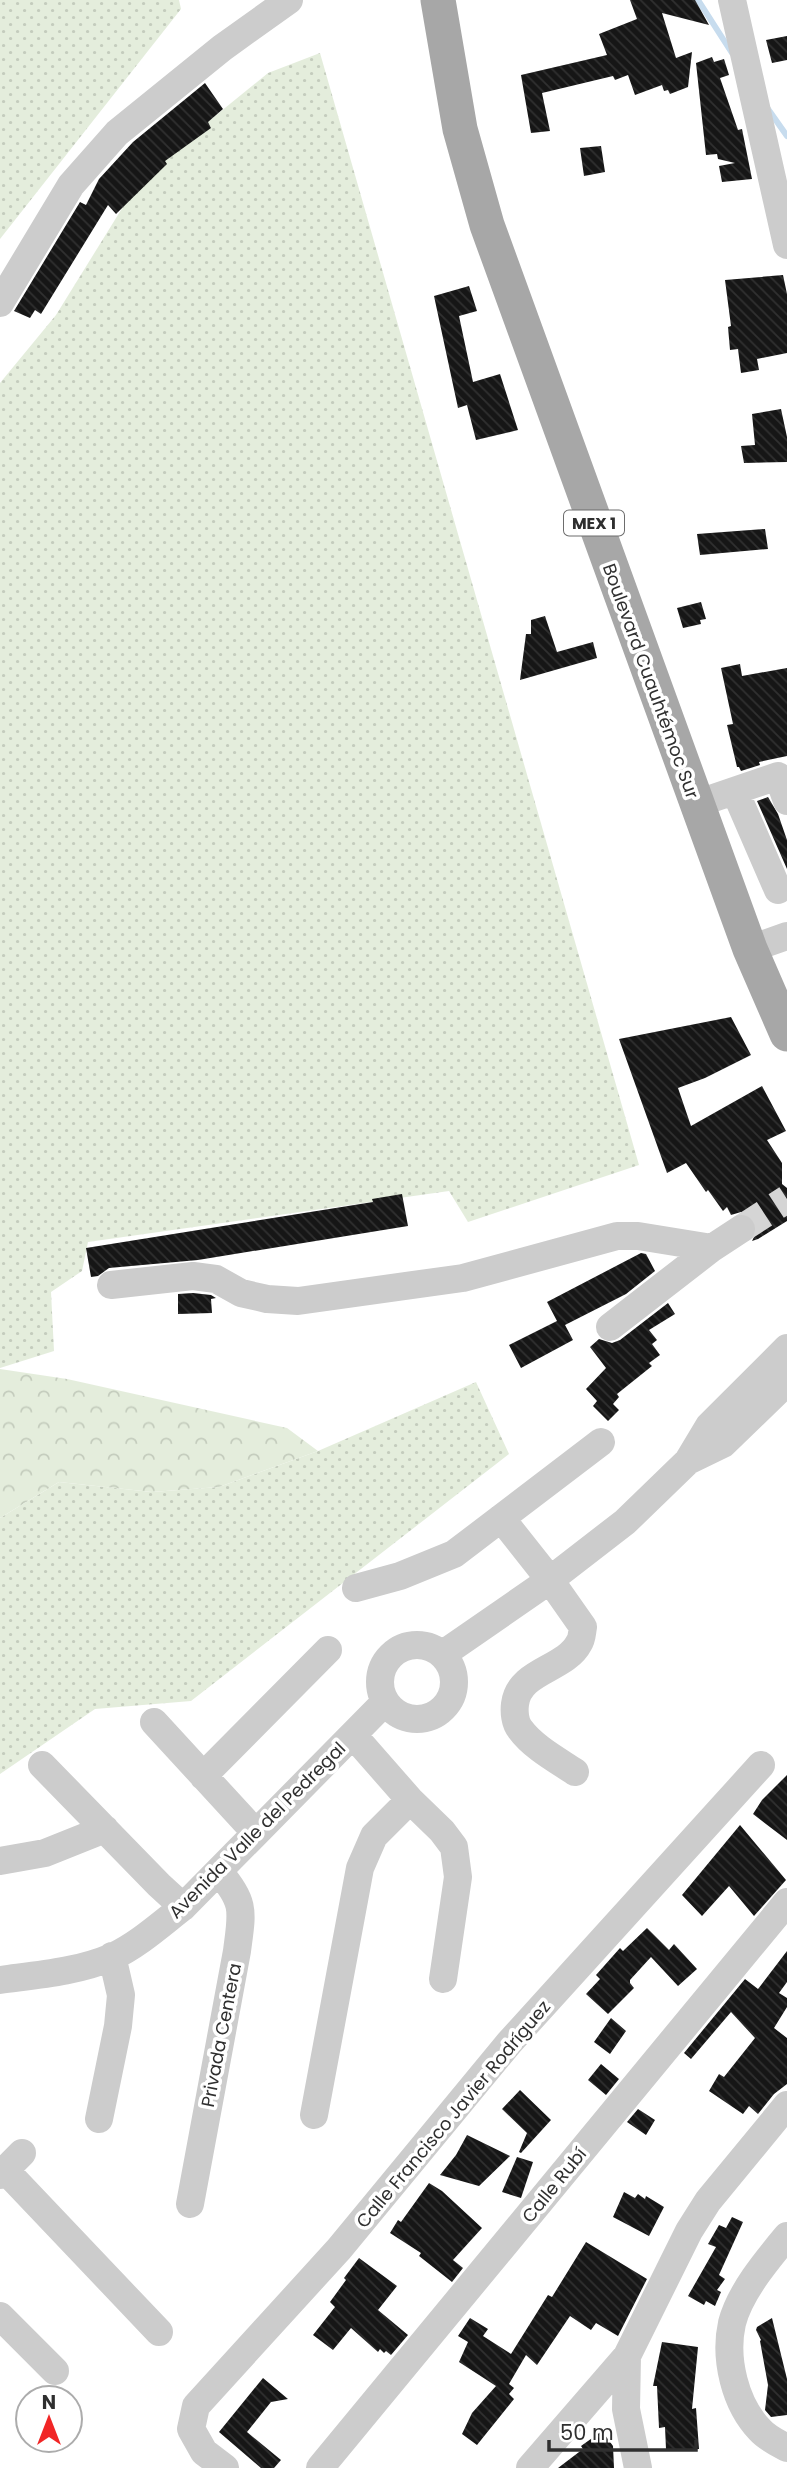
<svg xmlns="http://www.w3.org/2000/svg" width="787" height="2468" font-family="Poppins,sans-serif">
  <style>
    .green { fill: url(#green-dots) }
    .forest { fill: url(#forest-crowns) }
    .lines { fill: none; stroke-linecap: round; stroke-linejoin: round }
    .stream { stroke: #c7dcee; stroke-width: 6 }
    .building { fill: url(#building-back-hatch) }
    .minor-tunnel { stroke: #d5d5d5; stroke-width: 28; stroke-dasharray: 28 14; stroke-linecap: butt }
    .minor { stroke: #ccc; stroke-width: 28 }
    .major { stroke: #a7a7a7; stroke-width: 35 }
    .labels { text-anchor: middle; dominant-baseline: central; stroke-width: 7; stroke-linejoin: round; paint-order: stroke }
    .shield { fill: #fff; stroke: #6d6d6d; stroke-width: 2 }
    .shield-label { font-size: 16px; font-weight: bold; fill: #2f2f2f }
    .street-label { font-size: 18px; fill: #2f2f2f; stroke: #fff }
  </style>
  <defs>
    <pattern id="green-dots" width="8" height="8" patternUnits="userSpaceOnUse" patternTransform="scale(1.75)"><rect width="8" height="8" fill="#e4eddc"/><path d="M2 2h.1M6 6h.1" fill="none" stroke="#c4ccbd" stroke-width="1.8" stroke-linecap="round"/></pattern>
    <pattern id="forest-crowns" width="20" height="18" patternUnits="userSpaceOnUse" patternTransform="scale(1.75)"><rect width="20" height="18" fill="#e4eddc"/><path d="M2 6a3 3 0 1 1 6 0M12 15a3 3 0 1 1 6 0" fill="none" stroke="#c4ccbd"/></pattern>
    <pattern id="building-back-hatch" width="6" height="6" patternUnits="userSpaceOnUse" patternTransform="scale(1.75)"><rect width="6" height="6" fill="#161616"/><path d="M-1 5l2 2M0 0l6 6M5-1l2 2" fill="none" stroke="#303030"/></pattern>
  </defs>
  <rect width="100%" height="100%" fill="#fff"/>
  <!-- green -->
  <path class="green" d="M0,0H179L181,9L0,239Z
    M320,53L639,1165L468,1222L449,1191L88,1242L82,1271L51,1292L54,1351L0,1368V383L56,315L134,189L188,138L268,73Z
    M476,1382L509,1454L191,1701L95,1709L0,1774V1518L59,1482L152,1492L219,1487L318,1451Z"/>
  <!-- forest -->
  <path class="forest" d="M0,1369L67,1379L287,1428L318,1451L219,1487L152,1492L59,1482L0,1518Z"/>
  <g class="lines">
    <!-- stream -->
    <path class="stream" d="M698,0L732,53
      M768,109L787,136"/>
  </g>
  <!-- building -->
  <path class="building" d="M630,0H695L709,25L662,13L676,58L692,52L688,87L670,94L668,90L664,91L662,85L635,95L628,75L615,80L613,76L542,93L550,131L531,133L521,75L607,55L599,34L637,19Z
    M787,36V60L772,63L766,40Z
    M712,57L714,62L724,59L729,75L720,78L738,130L742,129L752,179L722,182L719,166L735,163L718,159L717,154L706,155L696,63Z
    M205,83L223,109L208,122L211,128L165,161L167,164L116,214L108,205L41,314L35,310L30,318L14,311L80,202L86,205L99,179L133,142Z
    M601,146L605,172L584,176L580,148Z
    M783,275L787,294V353L757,359L759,370L741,373L738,349L730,350L728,327L731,326L725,280Z
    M469,286L477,311L459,316L473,382L500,374L518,430L476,440L467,405L458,408L434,296Z
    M781,409L787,437V462L744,463L741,446L755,445L752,414Z
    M765,529L768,549L700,555L697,534Z
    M701,602L706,619L700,620L701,624L683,628L677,608Z
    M545,616L557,652L593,642L597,658L520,680L526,634H531V620Z
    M740,664L742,676L787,668V756L759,762L760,765L741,771L739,767H737L727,725L733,724L721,668Z
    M768,797L778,814L787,840V869L757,801Z
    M731,1017L751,1055L705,1078L678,1088L691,1126L762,1086L786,1131L767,1140L782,1163V1184L787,1188V1221L758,1239L752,1241L758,1229L754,1219L748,1214L741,1212L731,1215L727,1207L723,1211L708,1190L706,1192L686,1163L667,1173L619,1039Z
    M402,1194L408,1226L198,1260L109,1268L98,1276L91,1277L86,1248L373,1202L372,1199Z
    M641,1253L646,1254L655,1271L626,1294L565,1325L573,1340L521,1368L509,1345L557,1321L547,1302Z
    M193,1293L211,1295L216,1298L211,1299L212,1313L178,1314V1294Z
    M668,1303L675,1314L649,1330L657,1340L652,1344L660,1355L649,1363L652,1366L617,1394L619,1397L613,1404L619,1410L608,1421L593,1406L597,1401L586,1389L606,1368L590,1347L599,1339L612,1343L620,1340Z
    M787,1775V1840L753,1814L762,1800Z
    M740,1825L786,1880L754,1916L729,1886L702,1916L682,1895Z
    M647,1928L669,1950L674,1944L697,1969L678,1986L651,1957L630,1980V1983L634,1988L608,2014L586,1994L600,1979L596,1975L620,1948L623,1951Z
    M787,1951V1982L779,1993L787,1998V2007L774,2028L787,2038V2084L774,2094L758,2114L749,2106L743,2114L709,2091L719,2074L724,2077L755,2038L731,2012L691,2059L684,2053L745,1979L758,1989Z
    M611,2018L626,2031L610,2054L594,2042Z
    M601,2064L619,2079L606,2095L588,2080Z
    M520,2090L551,2120L521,2153L519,2152L527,2133L502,2109Z
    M638,2109L655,2120L646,2135L627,2122Z
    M467,2135L510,2156L479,2186L440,2175L456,2155Z
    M517,2157L533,2162L521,2198L502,2192Z
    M429,2183L442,2191L482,2228L453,2260L463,2268L452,2282L419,2256L421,2253L390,2233L398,2220L401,2222Z
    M624,2192L635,2198L638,2194L645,2199L646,2196L664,2207L649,2236L613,2217Z
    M732,2217L743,2222L719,2275L725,2279L717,2290L721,2292L715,2306L706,2301L704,2305L688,2296L716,2247L708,2244L719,2225L726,2228Z
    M586,2242L647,2279L618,2336L596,2323L591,2330L570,2316L537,2365L526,2355L509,2384L514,2388L509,2394L514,2399L477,2445L462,2434L472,2413L496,2386L459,2362L468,2342L458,2336L470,2318L488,2329L483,2336L511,2354L548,2295L552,2297Z
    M359,2258L397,2286L378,2310L408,2335L391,2355L386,2351L384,2353L380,2349L378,2352L351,2328L333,2350L313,2335L335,2307L330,2302L346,2280L344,2278Z
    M772,2318L787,2379V2415L771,2417L765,2410L768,2385L760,2341L761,2340L756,2330L757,2327Z
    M662,2342L698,2347L692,2409L696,2408L699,2449H666L665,2427L659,2428L657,2386H653Z
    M263,2378L288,2399L271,2402L247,2432L281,2460L274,2468H261L219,2432Z
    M602,2431L613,2446L614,2468H558L583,2449L581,2446Z"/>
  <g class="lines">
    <!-- minor-tunnel -->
    <path class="minor-tunnel" d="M741,1229L787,1199"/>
    <!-- minor -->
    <path class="minor" d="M732,0L787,245
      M0,303L71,185L117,133L222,48L289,0
      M735,791L778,890
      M696,804L778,776L787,801
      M750,949L787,936
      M111,1285L193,1276L216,1279L241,1293L267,1299L298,1301L463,1278L617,1236H638L712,1248L741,1229
      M610,1327L712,1248
      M688,1461L723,1444L787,1382
      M501,1518L550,1580L583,1627C582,1632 582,1639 579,1643C565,1670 519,1670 515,1704C514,1712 515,1723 520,1729C533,1747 557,1760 575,1772
      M356,1588L400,1576L454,1554L601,1442
      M380 1682a37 37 0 1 1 74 0a37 37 0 1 1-74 0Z
      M443,1654L550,1580L625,1522L688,1461L709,1426L787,1348
      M154,1722L256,1833
      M353,1735L410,1800L442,1831L454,1847L458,1877L443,1979
      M42,1765L159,1885L183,1907
      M203,1776L328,1650
      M0,1861L45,1853L105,1829
      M0,1980C37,1975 77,1972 112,1957C138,1945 161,1924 183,1907L385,1702
      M314,2115L360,1868L374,1836L410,1800
      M99,2119L118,2026L121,1995L112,1956
      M5,2170L159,2332
      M0,2175L22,2153
      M190,2204L237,1951C242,1912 246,1903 219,1872
      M787,2236C767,2260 740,2292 732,2323C724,2359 735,2404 760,2430C767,2438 778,2443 787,2448
      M0,2316L55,2371
      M627,2356L626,2409L638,2468
      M225,2468L204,2452L191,2429L196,2406L339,2249L509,2043L761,1765
      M320,2468L787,1902
      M530,2468L627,2356L689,2231L708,2201L787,2105"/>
    <!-- major -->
    <path class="major" d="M438,0L460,129L487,225L750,949L787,1034"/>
  </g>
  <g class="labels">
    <!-- shield labels -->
    <rect class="shield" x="564" y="510.5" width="60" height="25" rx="5"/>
    <g class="shield-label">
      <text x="594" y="523">MEX 1</text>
    </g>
    <!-- street labels -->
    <g class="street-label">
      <text transform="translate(651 681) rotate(70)">Boulevard Cuauhtémoc Sur</text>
      <text transform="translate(257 1830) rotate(-45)">Avenida Valle del Pedregal</text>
      <text transform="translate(221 2035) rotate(-79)">Privada Centera</text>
      <text transform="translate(453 2114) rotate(-50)">Calle Francisco Javier Rodríguez</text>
      <text transform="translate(554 2185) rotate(-51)">Calle Rubí</text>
    </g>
  </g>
  <!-- north arrow -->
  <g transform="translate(49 2419)"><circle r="33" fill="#ffffff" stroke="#acacac" stroke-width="2"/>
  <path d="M0-5L12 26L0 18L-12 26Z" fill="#f12626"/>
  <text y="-10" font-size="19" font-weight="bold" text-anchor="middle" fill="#2f2f2f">N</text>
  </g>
  <!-- scale -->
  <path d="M549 2440v10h147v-10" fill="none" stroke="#2f2f2f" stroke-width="3.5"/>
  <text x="560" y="2440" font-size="21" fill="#2f2f2f" stroke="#ffffff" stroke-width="5" paint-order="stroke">50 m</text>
</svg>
